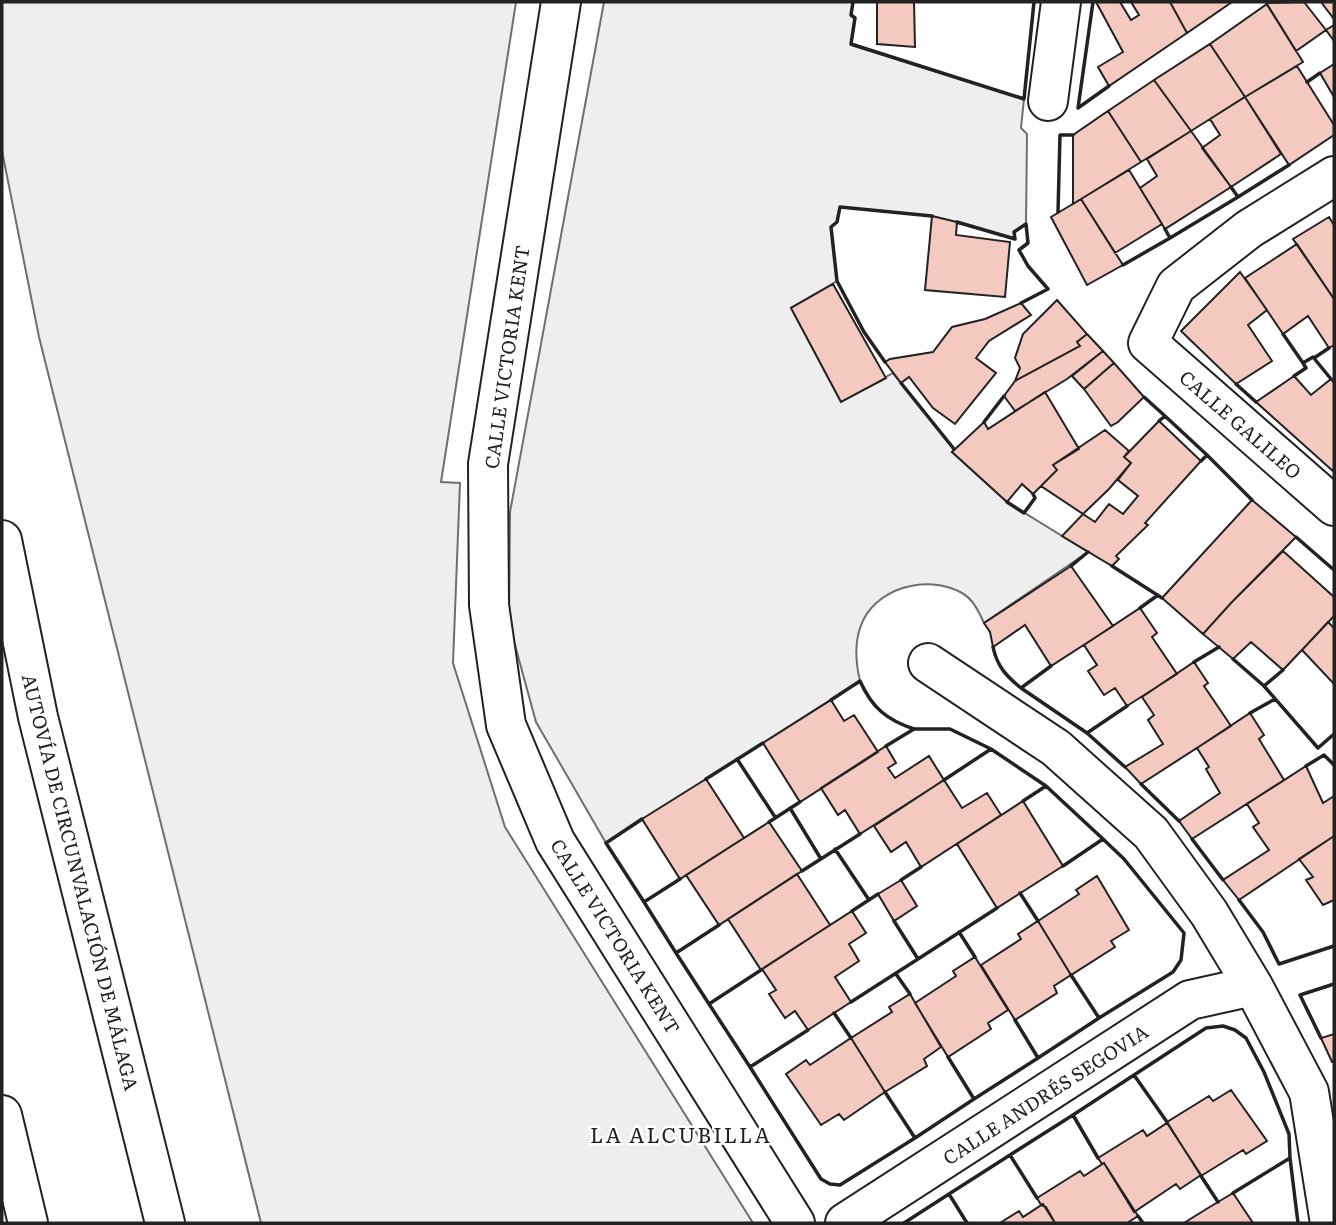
<svg xmlns="http://www.w3.org/2000/svg" width="1336" height="1225" font-family="Literata,serif">
  <style>
    .green { fill: #eee; stroke: #6f6f6f; stroke-width: 2 }
    .building { fill: #f3c9c0; stroke: #222; stroke-width: 2 }
    .lines { fill: none; stroke-linecap: round; stroke-linejoin: round }
    .street-casing { stroke: #222; stroke-width: 42 }
    .highway-casing { stroke: #222; stroke-width: 42 }
    .street { stroke: #fff; stroke-width: 38 }
    .highway { stroke: #fff; stroke-width: 38 }
    .wall { stroke: #222; stroke-width: 3.5 }
    .labels { text-anchor: middle; dominant-baseline: central; stroke-width: 5; stroke-linejoin: round; paint-order: stroke }
    .street-label { font-size: 19px; fill: #222; stroke: #fff }
    .neighbourhood-label { font-size: 21px; letter-spacing: 2px; fill: #222; stroke: #fff }
  </style>
  <rect width="100%" height="100%" fill="#fff"/>
  <!-- green -->
  <path class="green" d="M2,2H516L441,482L460,483L453,663L505,827L753,1223H261L39,337L2,151Z
    M604,2H853L851,15L855,18L851,45L1024,99L1021,128L1027,134L1026,224L1014,232L1015,239L932,216L840,207L837,222L831,227L837,281L791,308L841,402L893,373L954,449L952,452L1007,502L1088,552L984,623C979,612 973,599 962,593C927,573 873,588 860,628C854,646 856,664 860,681L606,843L536,722L509,623L510,512Z"/>
  <!-- building -->
  <path class="building" d="M877,2H914L915,47L877,44Z
    M1096,2H1120L1131,20L1139,15L1131,2H1170L1187,33L1109,86L1098,67L1123,52Z
    M1170,2H1232L1187,33Z
    M1304,2L1326,30L1296,51L1266,3Z
    M1321,2H1334V19Z
    M1267,4L1303,62L1245,97L1210,44Z
    M1334,25V41L1326,30Z
    M1210,44L1245,97L1191,131L1154,80Z
    M1334,64V97L1320,73Z
    M1297,66L1334,125V135L1289,165L1245,97Z
    M1154,80L1191,131L1141,162L1108,111Z
    M1245,97L1281,154L1231,187L1202,148L1220,135L1210,119Z
    M1108,111L1141,162L1073,204V135Z
    M1191,131L1231,187L1165,229L1140,188L1157,176L1147,159Z
    M1129,170L1162,224L1115,253L1081,199Z
    M1081,199L1123,265L1087,285L1051,217Z
    M932,216L957,222L956,235L1010,242L1005,297L925,290Z
    M1329,217L1334,225V299L1293,239Z
    M1297,244L1334,299V345L1329,348L1308,316L1283,334L1245,278Z
    M1240,272L1267,310L1248,325L1272,361L1236,384L1181,331Z
    M833,284L886,378L841,402L791,308Z
    M1057,300L1087,334L1077,342L1080,346L1015,381L1020,368L1015,358L1023,334Z
    M1021,303L1031,315L989,341L976,358L996,373L955,424L933,408L909,377L901,383L885,362L890,359L933,352L952,327L985,319Z
    M1087,334L1103,351L1067,379L1015,411L1004,396L1015,381L1080,346L1077,342Z
    M1103,351L1114,363L1084,389L1072,376Z
    M1114,363L1144,397L1118,422L1111,426L1084,389Z
    M1294,376L1311,395L1331,379L1334,383V472L1256,402Z
    M1045,392L1079,449L1053,465L1057,470L1033,494L1022,484L1007,502L952,452L984,422L988,429Z
    M1159,421L1201,461L1145,523L1148,525L1116,556L1119,559L1112,566L1062,536L1083,514L1095,522L1109,504L1123,514L1138,496L1118,480L1131,463L1124,457Z
    M1105,430L1129,451L1124,457L1131,463L1109,489L1083,514L1041,486L1057,470L1053,465Z
    M1252,500L1296,537L1231,603L1203,634L1162,598Z
    M1283,551L1334,597V616L1283,670L1251,642L1233,659L1203,634L1231,603Z
    M1071,566L1113,626L1051,666L1025,625L993,647L990,632L984,623Z
    M1140,608L1157,633L1152,637L1177,674L1127,706L1115,688L1104,695L1088,671L1097,665L1084,645Z
    M1328,622L1334,628V684L1302,650Z
    M1194,662L1208,683L1204,686L1231,726L1141,784L1125,767L1163,744L1148,720L1154,715L1142,697Z
    M831,700L844,721L854,715L878,752L800,802L763,743Z
    M1250,713L1264,735L1259,739L1284,780L1192,839L1179,821L1220,793L1206,769L1209,767L1197,748Z
    M886,746L896,763L888,768L895,778L929,756L944,780L860,834L845,810L838,815L821,788Z
    M1306,766L1323,803L1334,796V836L1239,900L1223,880L1269,850L1253,827L1259,823L1247,804Z
    M706,779L744,838L680,879L642,819Z
    M944,780L962,808L987,793L1001,815L921,867L906,842L891,852L874,826Z
    M1023,801L1063,866L997,908L957,844Z
    M769,822L802,871L719,925L686,875Z
    M1334,836V900L1323,905L1306,880L1313,877L1299,859Z
    M797,874L830,925L761,970L728,919Z
    M1097,876L1129,930L1111,941L1115,947L1071,975L1038,921L1079,894L1076,890Z
    M901,880L917,906L894,921L878,894Z
    M852,911L866,933L849,944L859,961L835,977L851,1002L808,1030L795,1011L785,1018L769,994L776,990L762,969Z
    M1038,921L1071,975L1054,986L1057,993L1015,1020L981,965L1021,939L1018,934Z
    M975,957L1008,1010L988,1023L991,1029L948,1057L915,1003L956,976L953,971Z
    M910,994L941,1047L924,1059L927,1066L885,1092L851,1038L892,1012L889,1007Z
    M1334,1034V1061L1332,1062L1321,1038Z
    M851,1038L885,1092L844,1120L839,1114L821,1125L786,1074L806,1060L810,1065Z
    M1231,1090L1267,1141L1246,1154L1243,1150L1201,1176L1167,1122L1209,1096L1213,1101Z
    M1167,1123L1201,1175L1180,1189L1176,1184L1134,1212L1104,1163L1102,1164L1098,1158L1143,1130L1147,1136Z
    M1104,1163L1138,1216L1127,1223H1055L1046,1207L1041,1205L1037,1198L1080,1171L1084,1176Z
    M1233,1193L1253,1223H1184L1208,1208Z
    M1043,1204L1055,1223H1000L1019,1211L1023,1217Z"/>
  <g class="lines">
    <defs>
      <path id="street" d="M561,2L488,464L489,605L506,725L555,841L795,1223
        M1048,101L1061,2
        M1334,176L1249,229L1176,286L1148,343L1334,506
        M928,663L1056,748L1151,833L1209,913L1253,986L1309,1092L1330,1223
        M845,1223L1190,1000L1253,986"/>
      <path id="highway" d="M2,540L38,717L165,1223
        M2,1115L28,1223"/>
    </defs>
    <!-- street casing -->
    <use href="#street" class="street-casing"/>
    <!-- highway casing -->
    <use href="#highway" class="highway-casing"/>
    <!-- street -->
    <use href="#street" class="street"/>
    <!-- highway -->
    <use href="#highway" class="highway"/>
    <!-- wall -->
    <path class="wall" d="M853,2L851,15L855,18L851,44L1024,99L1034,2
      M1093,2L1078,108L1109,86
      M1307,82L1320,73
      M1238,197L1289,165
      M1058,212L1060,135H1073
      M957,222L1015,239L1014,232L1026,224L1028,243L1019,250L1028,266L1048,289L1021,303
      M1170,238L1238,197L1231,187
      M1123,265L1170,238L1165,229
      M1283,334L1303,363
      M1314,358L1329,348
      M885,362L864,332L837,281L831,227L837,222L840,207L932,216
      M1294,376L1306,368L1303,363L1313,357L1331,379
      M901,383L954,449
      M1236,384L1256,402
      M1144,397L1165,416L1159,421
      M1165,416L1207,455L1201,461
      M984,422L1004,396
      M1207,455L1252,500
      M1007,502L1024,513L1035,498L1033,494
      M1296,537L1334,570
      M1071,566L1088,552
      M1112,566L1162,598
      M1140,608L1158,595
      M993,647C997,666 1006,676 1021,688
      M1233,659L1264,686
      M1194,662L1219,647
      M1051,666L1021,688L1087,733L1127,706
      M1283,670L1264,686L1318,748L1334,734
      M831,700L860,681C872,708 887,720 914,729L886,746
      M1250,713L1275,699
      M914,729H950L991,749L944,780
      M1087,733L1125,767
      M991,749L1046,786L1023,801
      M737,759L775,817
      M1306,766L1324,755L1334,765
      M706,779L763,743
      M1141,784L1179,821
      M1046,786L1103,839L1063,866
      M790,808L821,859
      M642,819L606,843L644,902L680,879
      M769,822L800,802
      M1192,839L1223,880
      M835,849L869,900
      M802,871L860,834
      M901,880L921,867
      M1020,893L1038,921
      M1239,900L1263,932L1279,964L1334,946
      M644,902L676,953
      M852,911L878,894
      M894,921L918,959L997,908
      M959,932L975,957
      M761,970L709,1004L750,1067L808,1030
      M896,974L910,994
      M1071,975L1099,1018L1173,972L1181,960L1184,933L1124,859L1103,839
      M851,1002L918,959
      M709,1004L676,953L719,925
      M834,1013L851,1038
      M1321,1038L1300,995L1334,984
      M1038,1058L1099,1018
      M750,1067L821,1179L830,1184L840,1185L915,1138L885,1092
      M1134,1075L1206,1028L1223,1026L1235,1030L1246,1038L1264,1072L1289,1134L1290,1158L1233,1193
      M974,1099L1038,1058L1015,1020
      M1073,1115L1134,1075L1167,1122
      M915,1138L974,1099L948,1057
      M1010,1155L1073,1115L1098,1158
      M1290,1158L1298,1223
      M1201,1176L1218,1202
      M949,1194L1010,1155L1037,1198
      M1138,1216L1143,1223
      M904,1223L949,1194L967,1223"/>
  </g>
  <g class="labels">
    <!-- street labels -->
    <g class="street-label">
      <text transform="translate(506 357) rotate(-82)">CALLE VICTORIA KENT</text>
      <text transform="translate(1241 424) rotate(41)">CALLE GALILEO</text>
      <text transform="translate(81 882) rotate(76)">AUTOVÍA DE CIRCUNVALACIÓN DE MÁLAGA</text>
      <text transform="translate(616 936) rotate(58)">CALLE VICTORIA KENT</text>
      <text transform="translate(1045 1094) rotate(-33)">CALLE ANDRÉS SEGOVIA</text>
    </g>
    <!-- neighbourhood labels -->
    <g class="neighbourhood-label">
      <text x="681" y="1133">LA ALCUBILLA</text>
    </g>
  </g>
  <!-- border -->
  <rect width="1336" height="1225" fill="none" stroke="#222222" stroke-width="7"/>
</svg>
